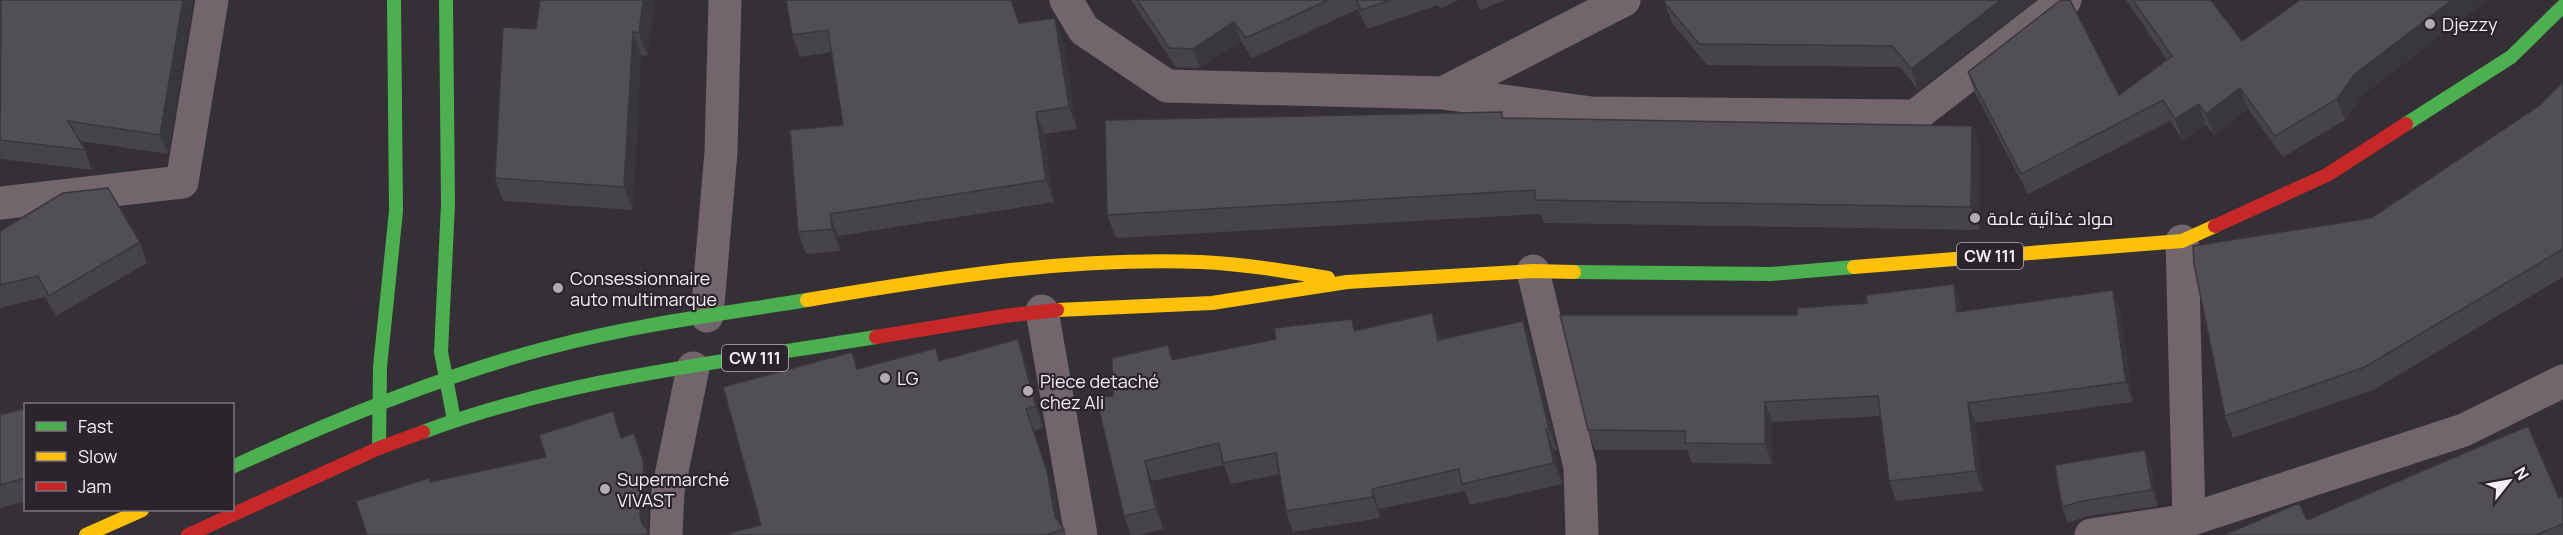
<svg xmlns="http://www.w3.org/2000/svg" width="2563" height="535" font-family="Manrope,Cairo,sans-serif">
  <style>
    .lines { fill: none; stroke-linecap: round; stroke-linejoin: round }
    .street { stroke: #73656c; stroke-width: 33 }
    .fast { stroke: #4caf50; stroke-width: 14 }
    .slow { stroke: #ffc107; stroke-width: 14 }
    .jam { stroke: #c62828; stroke-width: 14 }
    .wall { fill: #464448 }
    .shaded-wall { fill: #39373b }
    .building { fill: #514f54; stroke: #39373b; stroke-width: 1.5 }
    .poi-dot { fill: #b1acb2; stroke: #2b242d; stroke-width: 2 }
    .labels { text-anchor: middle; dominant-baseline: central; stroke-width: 4.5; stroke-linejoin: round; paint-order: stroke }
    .shield { fill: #2b242d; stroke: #b8b2b9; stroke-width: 1.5 }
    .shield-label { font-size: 16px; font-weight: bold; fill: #f4eff5 }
    .poi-label { font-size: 18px; fill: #f4eff5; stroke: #2b242d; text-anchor: start }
  </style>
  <rect width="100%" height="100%" fill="#343035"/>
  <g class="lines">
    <!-- street -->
    <path class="street" d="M1066,0L1084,30L1167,86L1443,93L1592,113L1915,116L2065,0
      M1443,93L1624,0
      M0,203L182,182L212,0
      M2182,241L2189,520
      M1533,271L1580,467L1582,535
      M1042,311L1081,535
      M707,316L721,152L725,0
      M666,535L668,491L693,368
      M2091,535L2189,520L2464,430L2563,381"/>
    <!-- fast -->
    <path class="fast" d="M446,0L448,204L441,352L454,420
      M2406,124L2511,57L2563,6
      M1574,272L1771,274L1854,267
      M423,432C567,378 725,362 876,337
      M379,448L380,367L396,211L394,0
      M232,467C332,421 445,374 551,347C635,325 721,314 807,300"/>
    <!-- slow -->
    <path class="slow" d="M1854,267L2182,241L2215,226
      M807,300C937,278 1068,257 1201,262C1244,264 1286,271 1328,278
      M1057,310L1212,303L1347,282L1533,271L1574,272
      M86,535L142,510"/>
    <!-- jam -->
    <path class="jam" d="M2215,226L2327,175L2406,124
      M876,337L1004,316L1057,310
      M188,535L379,448L423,432"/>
  </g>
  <!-- wall -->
  <path class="wall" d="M1,0H193L168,154L80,141L85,150L92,170L0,159Z
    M540,0H655L647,56L641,55L633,210L503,201L495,178L536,29Z
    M786,0L1019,23L1063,40L1077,129L1044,134L1054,202L838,236L840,251L806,254L798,232L843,125L832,52L800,57L792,35Z
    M1131,0H1459L1440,9L1438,5L1367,29L1358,9L1252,58L1241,41L1200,68L1176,67Z
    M1476,0H1506L1480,10Z
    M1667,0H2036L1918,90L1900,67L1707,65L1672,23L1664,2Z
    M2126,0H2211L2242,41L2300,0H2487L2363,95L2345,120L2283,157L2248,109L2214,135L2206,125L2183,140L2170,121L2028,194L1975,93L1968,72L2119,95L2167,60Z
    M2563,82V277L2373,390L2233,438L2225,416L2371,218L2540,105Z
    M1972,126L1980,149V230L1544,223L1540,214L1116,238L1107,215Z
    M0,231L140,242L147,263L56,316L45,297L0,308Z
    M1961,304L1962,311L2120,310L2133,402L1975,423L1983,491L1896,501L1889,481L1881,416L1772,422V464L1692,463L1687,450H1595L1588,430Z
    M1523,321L1531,341L1557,450H1554L1562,484L1470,505L1465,491L1379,509L1380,518L1293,532L1286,511L1280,474L1231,484L1224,465L1152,481L1163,529L1139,535H1131L1124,516L1113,396L1174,359L1356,330L1439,334L1441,340Z
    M936,348L940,361H1026L1043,428L1034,431L1055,493L1060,524L1064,529L1066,535H722L761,525L858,369Z
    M26,408V501L0,508V415Z
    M2145,450L2151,466L2158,506L2088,516L2068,523L2062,507Z
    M2563,495V535H2224L2307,520L2559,498Z"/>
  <!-- shaded-wall -->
  <path class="shaded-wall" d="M183,0H193L168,154L160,135Z
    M643,0H655L647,56L639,33Z
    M2001,0H2036L1918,90L1911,69Z
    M2452,0H2487L2363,95L2345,120L2337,99L2355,74Z
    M1055,18L1063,40L1077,129L1069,107Z
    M1234,22L1241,41L1200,68L1193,49Z
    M633,32L641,55L633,210L624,187Z
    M2240,88L2248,109L2214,135L2206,114Z
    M2199,104L2206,125L2183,140L2175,119Z
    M1036,112L1044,134L1054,202L1046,180Z
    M1972,126L1980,149V230L1971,207Z
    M830,214L838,236L840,251L832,229Z
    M1954,284L1961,304L1964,331L1957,312Z
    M2113,290L2120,310L2133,402L2126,382Z
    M1432,313L1439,334L1446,361L1438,340Z
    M1523,321L1531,341L1557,450L1549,429Z
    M1018,339L1026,361L1043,428L1036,407Z
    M1765,402L1772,422V464L1765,444Z
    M1968,403L1975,423L1983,491L1976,471Z
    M1026,409L1055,493L1061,530L1055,517Z
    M1546,429L1554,450L1562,484L1554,463Z
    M634,433L650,483L647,533L648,531L650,535H646L640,515Z
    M2145,450L2151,466L2158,506L2152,490Z
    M1145,461L1152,481L1163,529L1156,509Z
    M1372,489L1379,509L1380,518L1373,497Z"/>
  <!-- building -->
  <path class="building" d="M1,0H183L160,135L68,121L85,150L0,140Z
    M540,0H643L639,33L633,32L624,187L495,178L503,27L536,29Z
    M786,0H1011L1019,23L1055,18L1069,107L1036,112L1046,180L830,214L832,229L798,232L790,130L843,125L828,30L792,35Z
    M1137,0H1328L1246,38L1234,22L1193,49L1169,48Z
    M1356,0H1391L1361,10Z
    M1667,0H2001L1911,69L1893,46L1699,44L1664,2Z
    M2061,0H2070L2119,95L2172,56L2133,0H2211L2242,41L2300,0H2452L2355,74L2337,99L2275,136L2240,88L2206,114L2199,104L2175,119L2163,100L2021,174L1968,72Z
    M2563,82V249L2365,367L2225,416L2194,264L2193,246L2371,218L2540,105Z
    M1502,112V118L1972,126L1971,207L1535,200V190L1107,215L1105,120Z
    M108,188L140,242L49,296L38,276L0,285V231L63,193Z
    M1954,284L1957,312L2113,290L2126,382L1968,403L1976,471L1889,481L1878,396L1765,402V444L1685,443V431L1588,430L1560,315H1797V308L1867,303L1866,295Z
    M1432,313L1438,340L1523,321L1549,429H1546L1554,463L1462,484L1459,469L1372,489L1373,497L1286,511L1276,453L1223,463L1219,443L1145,461L1156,509L1124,516L1096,397L1113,396L1112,358L1168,345L1172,360L1276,339L1274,328L1352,319L1354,331Z
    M1018,339L1036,407L1026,409L1047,471L1055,517L1064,529L1046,535H722L761,525L723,387L852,352L857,369L936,348L939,361Z
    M26,408V478L0,485V415Z
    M613,411L621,438L634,433L644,464L640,515L642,524L648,531L647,535H367L356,501L429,478L430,482L546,457L539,435Z
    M2528,426L2559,498L2563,495V524L2536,535H2224L2299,503L2307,520Z
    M2145,450L2152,490L2082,501L2062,507L2055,465Z"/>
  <!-- markers -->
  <g class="poi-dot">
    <circle cx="2430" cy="24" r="6"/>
    <circle cx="1975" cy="218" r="6"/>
    <circle cx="558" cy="288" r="6"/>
    <circle cx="885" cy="378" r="6"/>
    <circle cx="1028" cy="391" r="6"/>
    <circle cx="605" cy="489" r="6"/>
  </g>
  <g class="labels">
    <!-- shield labels -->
    <g class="shield">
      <rect x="1957" y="243" width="66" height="26" rx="4.5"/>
      <rect x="722" y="345" width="66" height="26" rx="4.5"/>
    </g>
    <g class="shield-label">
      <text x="1990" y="256">CW 111</text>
      <text x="755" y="358">CW 111</text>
    </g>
    <!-- poi labels -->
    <g class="poi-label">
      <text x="2442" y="24">Djezzy</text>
      <text x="1987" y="218">مواد غذائية عامة</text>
      <text x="570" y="278">Consessionnaire<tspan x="570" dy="21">auto multimarque</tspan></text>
      <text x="897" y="378">LG</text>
      <text x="1040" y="381">Piece detaché<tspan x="1040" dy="21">chez Ali</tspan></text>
      <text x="617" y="479">Supermarché<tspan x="617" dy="21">VIVAST</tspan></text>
    </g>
  </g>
  <!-- legend -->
  <rect x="24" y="403" width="210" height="108" fill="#2b242d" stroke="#7b757d" stroke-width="1.5"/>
  <rect x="36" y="422" width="30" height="9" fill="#4caf50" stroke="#7b757d" stroke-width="1.5"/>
  <text x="78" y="433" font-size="18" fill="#f4eff5">Fast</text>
  <rect x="36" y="452" width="30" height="9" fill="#ffc107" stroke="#7b757d" stroke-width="1.5"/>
  <text x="78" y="463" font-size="18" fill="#f4eff5">Slow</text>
  <rect x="36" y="482" width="30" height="9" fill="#c62828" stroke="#7b757d" stroke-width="1.5"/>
  <text x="78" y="493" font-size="18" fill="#f4eff5">Jam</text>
  <!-- north arrow -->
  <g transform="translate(2509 481) rotate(59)" stroke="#2b242d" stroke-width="4.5" paint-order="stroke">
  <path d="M0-4.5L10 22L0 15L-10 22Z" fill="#f4eff5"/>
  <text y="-9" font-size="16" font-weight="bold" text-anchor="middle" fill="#f4eff5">N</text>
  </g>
</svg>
